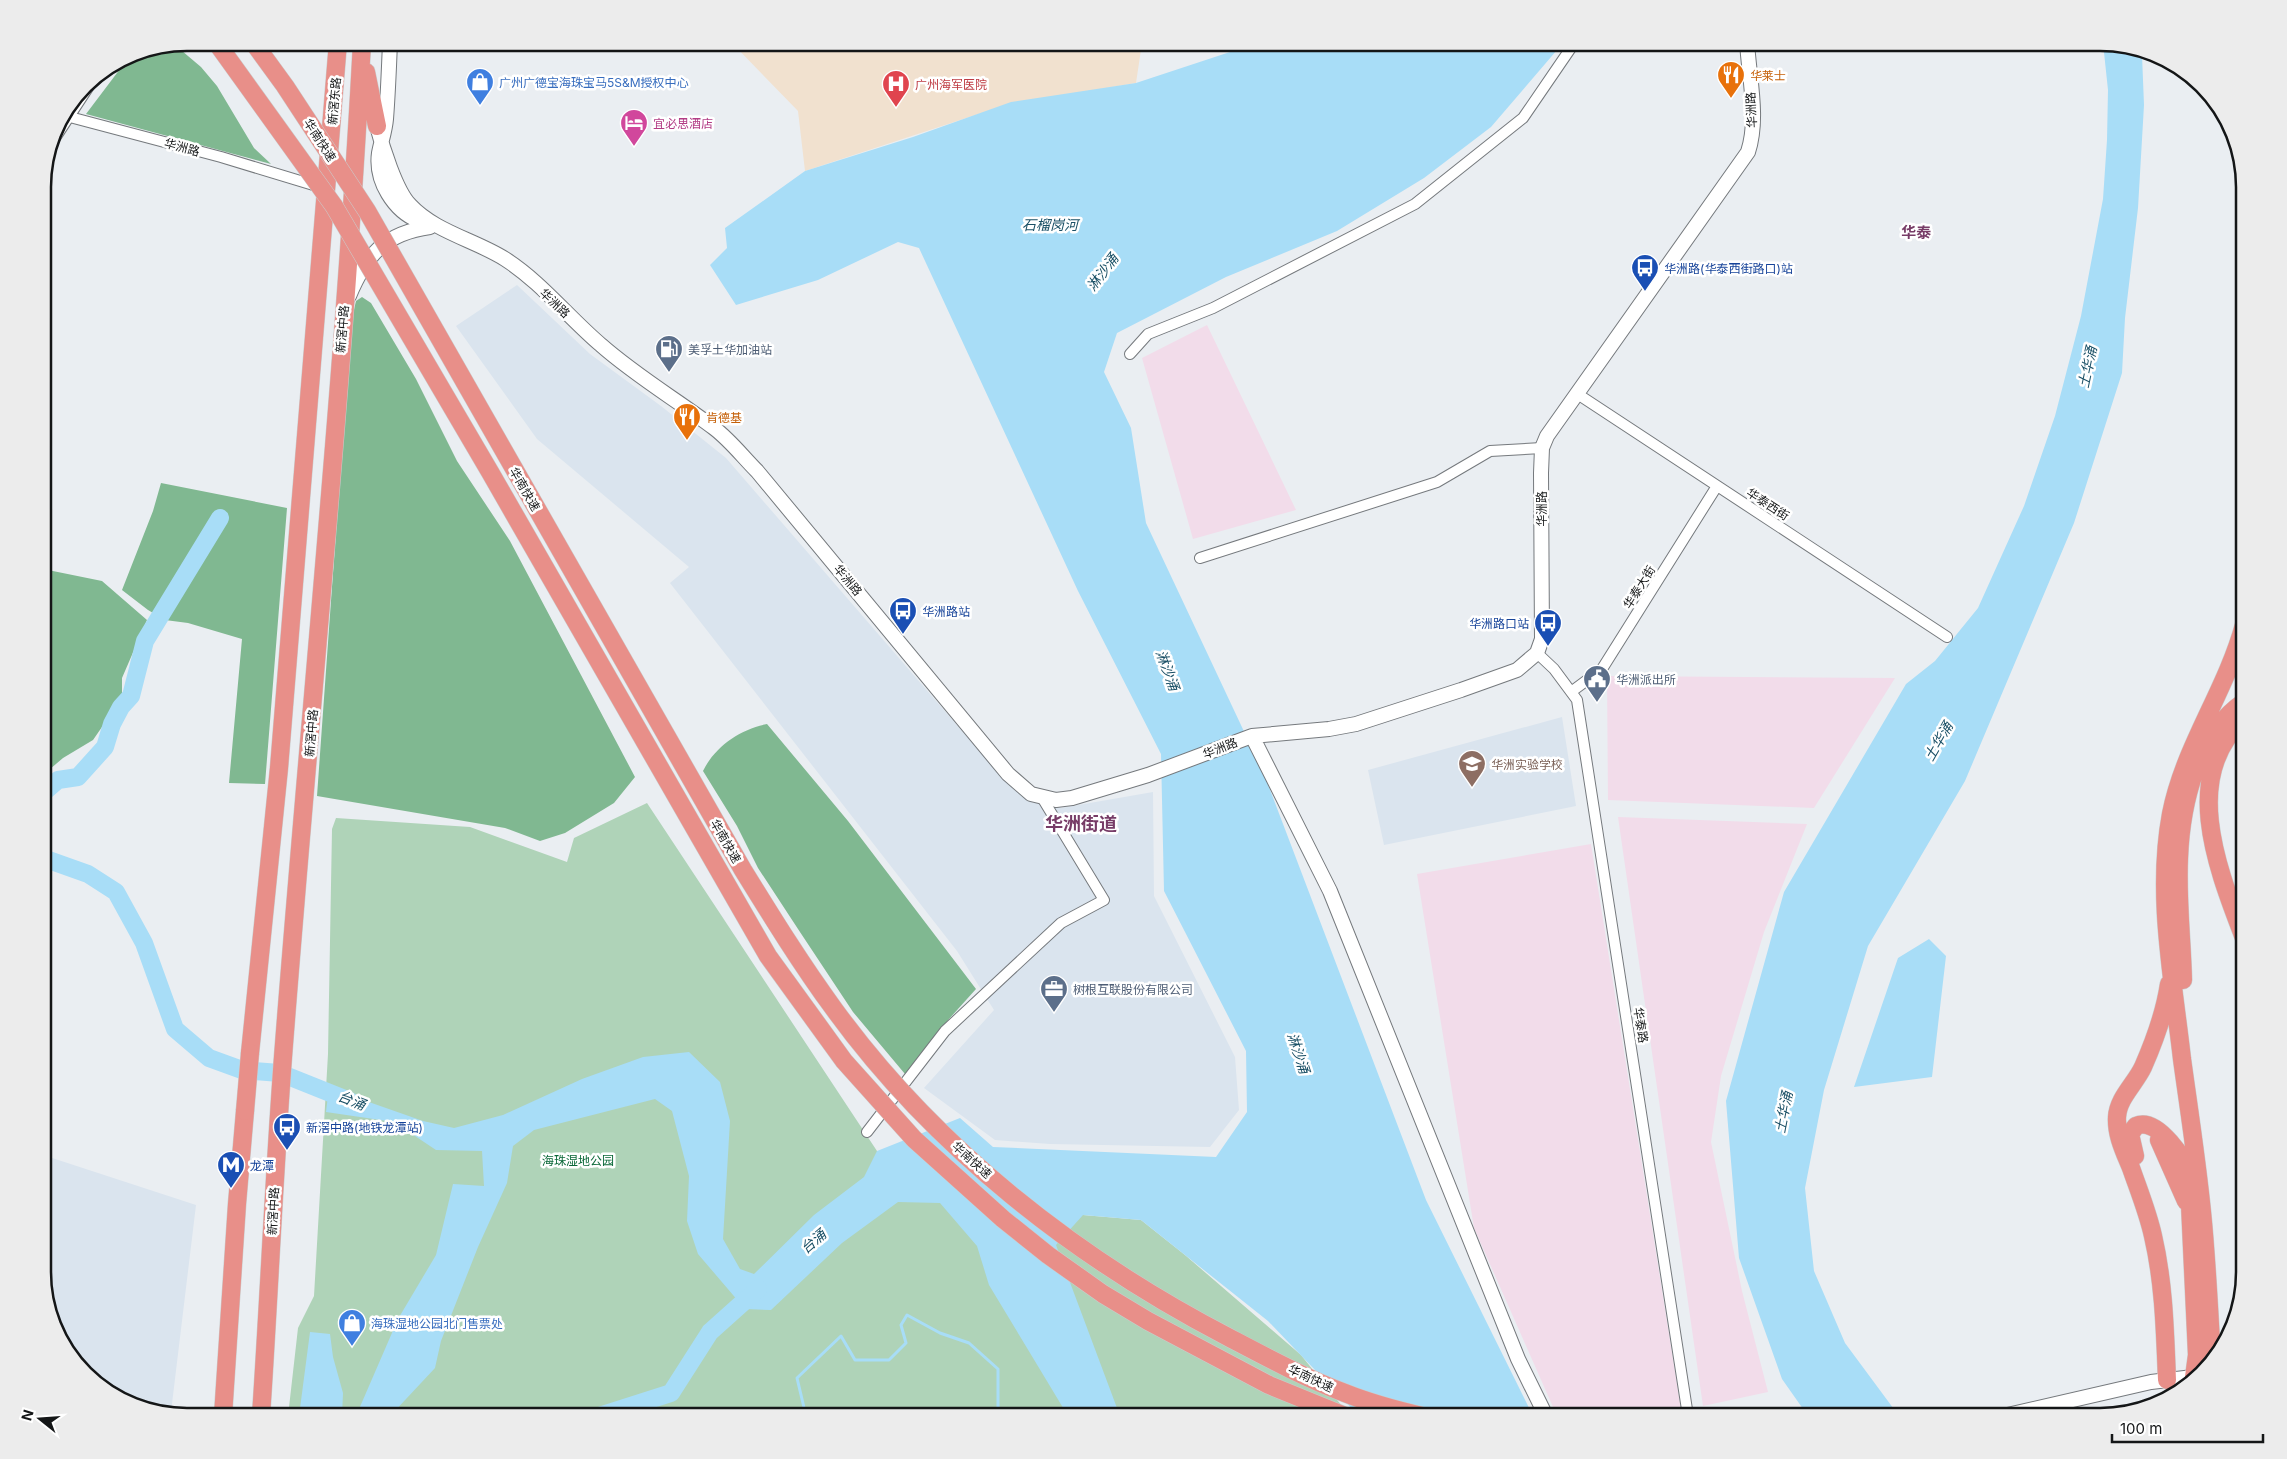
<svg xmlns="http://www.w3.org/2000/svg" width="2287" height="1459" font-family="Inter,'Noto Sans SC',sans-serif">
  <style>
    .built { fill: #dae4ee }
    .industrial { fill: #f2dcea }
    .medical { fill: #f1e1cf }
    .green { fill: #afd3b8 }
    .forest { fill: #80b891 }
    .water { fill: #a8ddf7 }
    .lines { fill: none; stroke-linecap: round; stroke-linejoin: round }
    .stream { stroke: #a8ddf7; stroke-width: 3 }
    .river { stroke: #a8ddf7; stroke-width: 18 }
    .street-casing { stroke: #75797d; stroke-width: 12 }
    .secondary-casing { stroke: #75797d; stroke-width: 16 }
    .highway-casing { stroke: #cbcccc; stroke-width: 19 }
    .street { stroke: #fff; stroke-width: 10 }
    .secondary { stroke: #fff; stroke-width: 14 }
    .highway { stroke: #e88f89; stroke-width: 18 }
    .highway-bridge-casing { stroke: #cbcccc; stroke-width: 19; stroke-linecap: butt }
    .highway-bridge { stroke: #e88f89; stroke-width: 18 }
    .labels { text-anchor: middle; dominant-baseline: central; stroke-width: 5; stroke-linejoin: round; paint-order: stroke }
    .food-label { font-size: 12px; fill: #c56008; stroke: #fff; text-anchor: start }
    .shop-label { font-size: 12px; fill: #366cbe; stroke: #fff; text-anchor: start }
    .health-label { font-size: 12px; fill: #be3a42; stroke: #fff; text-anchor: start }
    .street-label { font-size: 12px; fill: #141617; stroke: #fff }
    .hotel-label { font-size: 12px; fill: #b23c85; stroke: #fff; text-anchor: start }
    .transit-label { font-size: 12px; fill: #164399; stroke: #fff; text-anchor: start }
    .service-label { font-size: 12px; fill: #4e5e75; stroke: #fff; text-anchor: start }
    .education-label { font-size: 12px; fill: #785e54; stroke: #fff; text-anchor: start }
    .park-label { font-size: 12px; fill: #096737; stroke: #fff }
    .water-label { font-size: 14px; font-style: italic; fill: #1a5066; stroke: #fff }
    .quarter-label { font-size: 15px; font-weight: bold; fill: #773c67; stroke: #fff }
    .district-label { font-size: 18px; font-weight: bold; fill: #773c67; stroke: #fff }
    .rim { fill: none; stroke: #141617; stroke-width: 2.5 }
  </style>
  <rect width="100%" height="100%" fill="#eaeef2"/>
  <!-- built -->
  <path class="built" d="M517,285L590,354L661,406L726,458L1007,783L1031,802L1061,808L1153,792L1154,896L1235,1057L1239,1110L1210,1147L1050,1144L995,1140L924,1088L994,1010L957,951L670,583L689,567L537,439L456,326Z
    M1562,717L1576,806L1384,845L1368,770Z
    M43,1155L196,1205L171,1412L107,1392L62,1344L43,1281Z"/>
  <!-- industrial -->
  <path class="industrial" d="M1207,325L1296,510L1193,539L1142,358Z
    M1607,676L1895,678L1814,808L1608,800Z
    M1618,817L1807,824L1764,932L1721,1076L1711,1142L1742,1291L1768,1392L1703,1406Z
    M1591,844L1682,1416H1557L1474,1228L1417,874Z"/>
  <!-- medical -->
  <path class="medical" d="M732,43H1142L1136,83L1006,105L805,171L798,111Z"/>
  <!-- green -->
  <path class="green" d="M647,803L877,1151L919,1189L1083,1215L1141,1220L1185,1255L1301,1355L1350,1416H288L298,1328L314,1296L328,1054L332,829L336,818L470,827L567,862L574,838Z"/>
  <!-- forest -->
  <path class="forest" d="M175,45L201,67L217,86L254,148L271,164L86,114L120,69L150,50Z
    M362,297L371,303L416,379L457,461L510,541L635,777L614,803L565,833L540,841L505,828L317,796L351,322L356,301Z
    M161,483L287,508L265,784L229,783L242,639L188,623L165,620L148,610L122,590L153,511Z
    M43,569L102,581L147,620L122,678V698L93,740L63,758L43,775Z
    M767,724L848,821L976,989L949,1019L905,1074L853,1012L798,929L758,868L737,826L703,771C715,746 741,729 767,724Z"/>
  <!-- water -->
  <path class="water" d="M1250,43H1563L1491,127L1424,178L1337,231L1226,277L1117,333L1104,372L1131,428L1146,523L1264,774L1426,1200L1533,1416H1359L1268,1321L1141,1220L1083,1215L1056,1245L1120,1416H1068L989,1285L977,1246L940,1203L898,1202L842,1243L771,1310L745,1309L698,1254L687,1221L689,1176L672,1111L655,1099L534,1130L513,1146L507,1183L478,1247L441,1341L435,1368L392,1414V1416H356L398,1319L436,1255L453,1184L484,1186L482,1151L436,1150L394,1122L326,1112L329,1088L423,1121L454,1128L503,1115L582,1079L643,1057L689,1052L720,1082L730,1121L723,1239L740,1269L754,1274L814,1215L864,1177L877,1151L960,1118L993,1147L1216,1157L1247,1112L1246,1051L1164,891L1161,754L1078,591L919,248L898,242L818,280L736,305L710,265L727,248L725,228L805,171L913,137L1011,102L1136,83L1230,52Z
    M2103,43L2142,55L2144,105L2138,208L2125,318L2122,373L2074,523L1965,781L1868,946L1824,1090L1805,1188L1814,1271L1845,1343L1899,1416H1808L1782,1379L1739,1258L1726,1101L1784,892L1906,684L1935,661L1978,608L2024,506L2055,416L2081,316L2103,199L2107,140L2108,90Z
    M1929,939L1946,956L1932,1077L1854,1087L1898,958Z
    M310,1332L330,1334L333,1357L343,1393L342,1416H299Z"/>
  <g class="lines">
    <!-- stream -->
    <path class="stream" d="M735,1416L746,1414L749,1416
      M806,1416L797,1378L841,1336L855,1360H889L906,1343L901,1325L907,1315L940,1333L969,1343L998,1369V1416"/>
    <!-- river -->
    <path class="river" d="M43,793L58,780L78,777L105,747L112,724L121,707L131,696L145,641L220,518
      M43,858L88,874L116,892L144,943L175,1029L209,1058L242,1070L280,1073L350,1101
      M599,1416L671,1393L710,1332L758,1289"/>
    <defs>
      <path id="street" d="M66,116L221,157L320,187
        M1130,354L1148,334L1213,308L1415,204L1523,118L1575,42
        M1576,393L1947,637
        M1200,558L1437,482L1490,451L1542,448
        M1537,653L1554,669L1577,700L1688,1416
        M1571,692L1602,669L1717,486
        M867,1132L945,1031L1061,923L1104,900L1041,796"/>
      <path id="secondary" d="M390,42C389,68 388,94 386,119C385,131 381,142 379,153C375,181 394,211 419,221
        M377,126C382,146 396,191 410,205C435,232 475,240 505,259C541,282 569,318 601,345C636,376 677,400 714,428C730,440 743,457 757,471L1008,774L1031,794L1056,800L1072,798L1148,775L1252,736L1329,729L1356,724L1461,690L1517,670L1537,653L1542,639L1541,473L1542,448L1547,436L1748,152C1759,118 1749,78 1747,42
        M52,139L90,81
        M349,296C366,255 385,233 430,227
        M1252,736L1330,891L1518,1359L1546,1416
        M2003,1416L2151,1382L2193,1377"/>
      <path id="highway" d="M366,72L377,126
        M2244,719C2179,776 2219,872 2244,938
        M2183,980C2182,940 2177,899 2179,858C2181,804 2197,734 2244,702
        M250,1053L279,768L338,42
        M2159,1140L2186,1201
        M2135,1156L2130,1134L2136,1126C2158,1116 2186,1162 2193,1178
        M2189,1183L2197,1355L2194,1377
        M2212,1359C2209,1310 2207,1261 2202,1212C2197,1161 2189,1110 2182,1059C2173,979 2156,894 2171,814C2184,747 2226,691 2244,625
        M2167,1380C2165,1332 2164,1283 2153,1236C2148,1213 2139,1191 2131,1168C2124,1151 2116,1135 2117,1117C2118,1098 2135,1084 2143,1067C2154,1042 2165,1011 2169,984
        M223,1416L237,1204L245,1111
        M261,1416C269,1297 274,1177 283,1057C309,719 344,381 362,42"/>
    </defs>
    <!-- street casing -->
    <use href="#street" class="street-casing"/>
    <!-- secondary casing -->
    <use href="#secondary" class="secondary-casing"/>
    <!-- highway casing -->
    <use href="#highway" class="highway-casing"/>
    <!-- street -->
    <use href="#street" class="street"/>
    <!-- secondary -->
    <use href="#secondary" class="secondary"/>
    <!-- highway -->
    <use href="#highway" class="highway"/>
    <defs>
      <path id="highway-bridge" d="M216,42L334,206L490,472L768,956L844,1061L914,1139L1003,1219L1048,1255L1103,1294L1148,1321L1269,1385L1345,1416
        M253,42L285,86L367,211L743,870C772,917 801,964 834,1009C935,1148 1076,1258 1228,1337C1266,1357 1305,1378 1345,1393C1370,1403 1396,1410 1422,1416
        M245,1111L250,1053"/>
    </defs>
    <!-- highway-bridge casing -->
    <use href="#highway-bridge" class="highway-bridge-casing"/>
    <!-- highway-bridge -->
    <use href="#highway-bridge" class="highway-bridge"/>
  </g>
  <!-- icons -->
  <defs>
    <symbol id="restaurant-pin" viewBox="-11 -11 22 30"><path d="M0 17L-7.5 6A9.5 9.5 0 1 1 7.5 6Z" fill="#e8710a" stroke="#fff"/><path d="M-5-6h1v4h1v-4h1v4h1v-4h1v5L-1.5 .5V6h-2V.5L-5-1ZM5-6V6H3V1.5H1.5Q1.5-4 5-6Z" fill="#fff"/></symbol>
    <symbol id="shop-pin" viewBox="-11 -11 22 30"><path d="M0 17L-7.5 6A9.5 9.5 0 1 1 7.5 6Z" fill="#3f7fe0" stroke="#fff"/><path d="M-5-2.5h2.3a2.7 3.5 0 0 1 5.4 0H5L5.5 6h-11ZM-1.5-2.5h3a1.5 2.3 0 0 0-3 0Z" fill="#fff"/></symbol>
    <symbol id="hospital-pin" viewBox="-11 -11 22 30"><path d="M0 17L-7.5 6A9.5 9.5 0 1 1 7.5 6Z" fill="#e0444e" stroke="#fff"/><path d="M-5-5h3v3.5h4V-5h3V5h-3V1.5h-4V5h-3Z" fill="#fff"/></symbol>
    <symbol id="hotel-pin" viewBox="-11 -11 22 30"><path d="M0 17L-7.5 6A9.5 9.5 0 1 1 7.5 6Z" fill="#d1479c" stroke="#fff"/><path d="M-6-4.5h1.5V1H6V5H4.5V3h-9V5H-6ZM-4 0a1.8 1.8 0 1 1 3.6 0ZM.5 0V-2.5h3Q6-2.5 6 0Z" fill="#fff"/></symbol>
    <symbol id="bus-pin" viewBox="-11 -11 22 30"><path d="M0 17L-7.5 6A9.5 9.5 0 1 1 7.5 6Z" fill="#1a4fb4" stroke="#fff"/><path d="M-5-6H5V4H4V6H2V4H-2V6H-4V4H-5ZM-3.5-4V0h7V-4ZM-3.5 1.2v1.5H-2V1.2ZM2 1.2v1.5H3.5V1.2Z" fill="#fff"/></symbol>
    <symbol id="fuel-pin" viewBox="-11 -11 22 30"><path d="M0 17L-7.5 6A9.5 9.5 0 1 1 7.5 6Z" fill="#5c6f8a" stroke="#fff"/><path d="M-5.5-6h7V0h2V4h1.3V-2.5L3-4.5l.8-.8L6-3V5H2.5V1h-1V6h-7ZM-4.2-4.7v3.2H.2V-4.7Z" fill="#fff"/></symbol>
    <symbol id="civic-pin" viewBox="-11 -11 22 30"><path d="M0 17L-7.5 6A9.5 9.5 0 1 1 7.5 6Z" fill="#5c6f8a" stroke="#fff"/><path d="M-.6-6.5H3V-4.5H.6V-3L4-1V1h2V6H-6V1h2V-1L-.6-3ZM-1.2 2.5V6h2.4V2.5Z" fill="#fff"/></symbol>
    <symbol id="school-pin" viewBox="-11 -11 22 30"><path d="M0 17L-7.5 6A9.5 9.5 0 1 1 7.5 6Z" fill="#8d6e63" stroke="#fff"/><path d="M0-5L7-2L0 1L-7-2ZM-4 1L0 2.5L4 1V4Q0 6-4 4Z" fill="#fff"/></symbol>
    <symbol id="office-pin" viewBox="-11 -11 22 30"><path d="M0 17L-7.5 6A9.5 9.5 0 1 1 7.5 6Z" fill="#5c6f8a" stroke="#fff"/><path d="M-6-3h4V-5.5h4V-3h4V5H-6ZM-1-4.5V-3h2v-1.5ZM-6 0V1H6V0Z" fill="#fff"/></symbol>
    <symbol id="metro-pin" viewBox="-11 -11 22 30"><path d="M0 17L-7.5 6A9.5 9.5 0 1 1 7.5 6Z" fill="#1a4fb4" stroke="#fff"/><path d="M-5.5 5V-5H-3L0 0L3-5H5.5V5H3V-.5L0 4L-3-.5V5Z" fill="#fff"/></symbol>
  </defs>
  <g fill-rule="evenodd">
    <use href="#restaurant-pin" x="1715" y="59" width="32" height="43"/>
    <use href="#shop-pin" x="464" y="66" width="32" height="43"/>
    <use href="#hospital-pin" x="880" y="68" width="32" height="43"/>
    <use href="#hotel-pin" x="618" y="107" width="32" height="43"/>
    <use href="#bus-pin" x="1629" y="252" width="32" height="43"/>
    <use href="#fuel-pin" x="653" y="333" width="32" height="43"/>
    <use href="#restaurant-pin" x="671" y="401" width="32" height="43"/>
    <use href="#bus-pin" x="887" y="595" width="32" height="43"/>
    <use href="#bus-pin" x="1532" y="607" width="32" height="43"/>
    <use href="#civic-pin" x="1581" y="663" width="32" height="43"/>
    <use href="#school-pin" x="1456" y="748" width="32" height="43"/>
    <use href="#office-pin" x="1038" y="973" width="32" height="43"/>
    <use href="#bus-pin" x="271" y="1111" width="32" height="43"/>
    <use href="#metro-pin" x="215" y="1149" width="32" height="43"/>
    <use href="#shop-pin" x="336" y="1307" width="32" height="43"/>
  </g>
  <g class="labels">
    <!-- food labels -->
    <g class="food-label">
      <text x="1750" y="75">华莱士</text>
      <text x="706" y="417">肯德基</text>
    </g>
    <!-- shop labels -->
    <g class="shop-label">
      <text x="499" y="82">广州广德宝海珠宝马5S&amp;M授权中心</text>
      <text x="371" y="1323">海珠湿地公园北门售票处</text>
    </g>
    <!-- health labels -->
    <g class="health-label">
      <text x="915" y="84">广州海军医院</text>
    </g>
    <!-- street labels -->
    <g class="street-label">
      <text transform="translate(334 101) rotate(-85)">新滘东路</text>
      <text transform="translate(1751 110) rotate(-93)">华洲路</text>
      <text transform="translate(320 140) rotate(57)">华南快速</text>
      <text transform="translate(182 147) rotate(15)">华洲路</text>
      <text transform="translate(555 303) rotate(43)">华洲路</text>
      <text transform="translate(342 329) rotate(-85)">新滘中路</text>
      <text transform="translate(525 489) rotate(60)">华南快速</text>
      <text transform="translate(1768 504) rotate(33)">华泰西街</text>
      <text transform="translate(1541 509) rotate(-90)">华洲路</text>
      <text transform="translate(848 580) rotate(50)">华洲路</text>
      <text transform="translate(1639 587) rotate(-58)">华泰大街</text>
      <text transform="translate(311 733) rotate(-85)">新滘中路</text>
      <text transform="translate(1220 748) rotate(-21)">华洲路</text>
      <text transform="translate(726 841) rotate(60)">华南快速</text>
      <text transform="translate(1641 1025) rotate(81)">华泰路</text>
      <text transform="translate(972 1160) rotate(42)">华南快速</text>
      <text transform="translate(273 1211) rotate(-87)">新滘中路</text>
      <text transform="translate(1311 1378) rotate(25)">华南快速</text>
    </g>
    <!-- hotel labels -->
    <g class="hotel-label">
      <text x="653" y="123">宜必思酒店</text>
    </g>
    <!-- transit labels -->
    <g class="transit-label">
      <text x="1664" y="268">华洲路(华泰西街路口)站</text>
      <text x="922" y="611">华洲路站</text>
      <text x="1529" y="623" text-anchor="end">华洲路口站</text>
      <text x="306" y="1127">新滘中路(地铁龙潭站)</text>
      <text x="250" y="1165">龙潭</text>
    </g>
    <!-- service labels -->
    <g class="service-label">
      <text x="688" y="349">美孚土华加油站</text>
      <text x="1616" y="679">华洲派出所</text>
      <text x="1073" y="989">树根互联股份有限公司</text>
    </g>
    <!-- education labels -->
    <g class="education-label">
      <text x="1491" y="764">华洲实验学校</text>
    </g>
    <!-- park labels -->
    <g class="park-label">
      <text x="578" y="1160">海珠湿地公园</text>
    </g>
    <!-- water labels -->
    <g class="water-label">
      <text x="1050" y="224">石榴岗河</text>
      <text transform="translate(1102 272) rotate(-53)">淋沙涌</text>
      <text transform="translate(2087 367) rotate(-78)">土华涌</text>
      <text transform="translate(1168 670) rotate(70)">淋沙涌</text>
      <text transform="translate(1938 741) rotate(-60)">土华涌</text>
      <text transform="translate(1299 1053) rotate(72)">淋沙涌</text>
      <text transform="translate(352 1100) rotate(21)">台涌</text>
      <text transform="translate(1783 1112) rotate(-79)">土华涌</text>
      <text transform="translate(813 1241) rotate(-41)">台涌</text>
    </g>
    <!-- quarter labels -->
    <g class="quarter-label">
      <text x="1916" y="232">华泰</text>
    </g>
    <!-- district labels -->
    <g class="district-label">
      <text x="1081" y="823">华洲街道</text>
    </g>
  </g>
  <!-- crop -->
  <path d="M0 0H2287V1459H0ZM187 51H2100A136 136 0 0 1 2236 187V1272A136 136 0 0 1 2100 1408H187A136 136 0 0 1 51 1272V187A136 136 0 0 1 187 51Z" fill="#ececec" fill-rule="evenodd"/>
  <path class="rim" d="M187 51H2100A136 136 0 0 1 2236 187V1272A136 136 0 0 1 2100 1408H187A136 136 0 0 1 51 1272V187A136 136 0 0 1 187 51Z"/>
  <!-- north arrow -->
  <g transform="translate(40 1419) rotate(287)" stroke="#ffffff" stroke-width="4" paint-order="stroke">
  <path d="M0-4L9 19L0 12L-9 19Z" fill="#141617"/>
  <text y="-8" font-size="14" font-weight="bold" text-anchor="middle" fill="#141617">N</text>
  </g>
  <!-- scale -->
  <path d="M2112 1434v8h151v-8" fill="none" stroke="#141617" stroke-width="2.5"/>
  <text x="2120" y="1434" font-size="15" fill="#141617" stroke="#ffffff" stroke-width="4" paint-order="stroke">100 m</text>
</svg>
